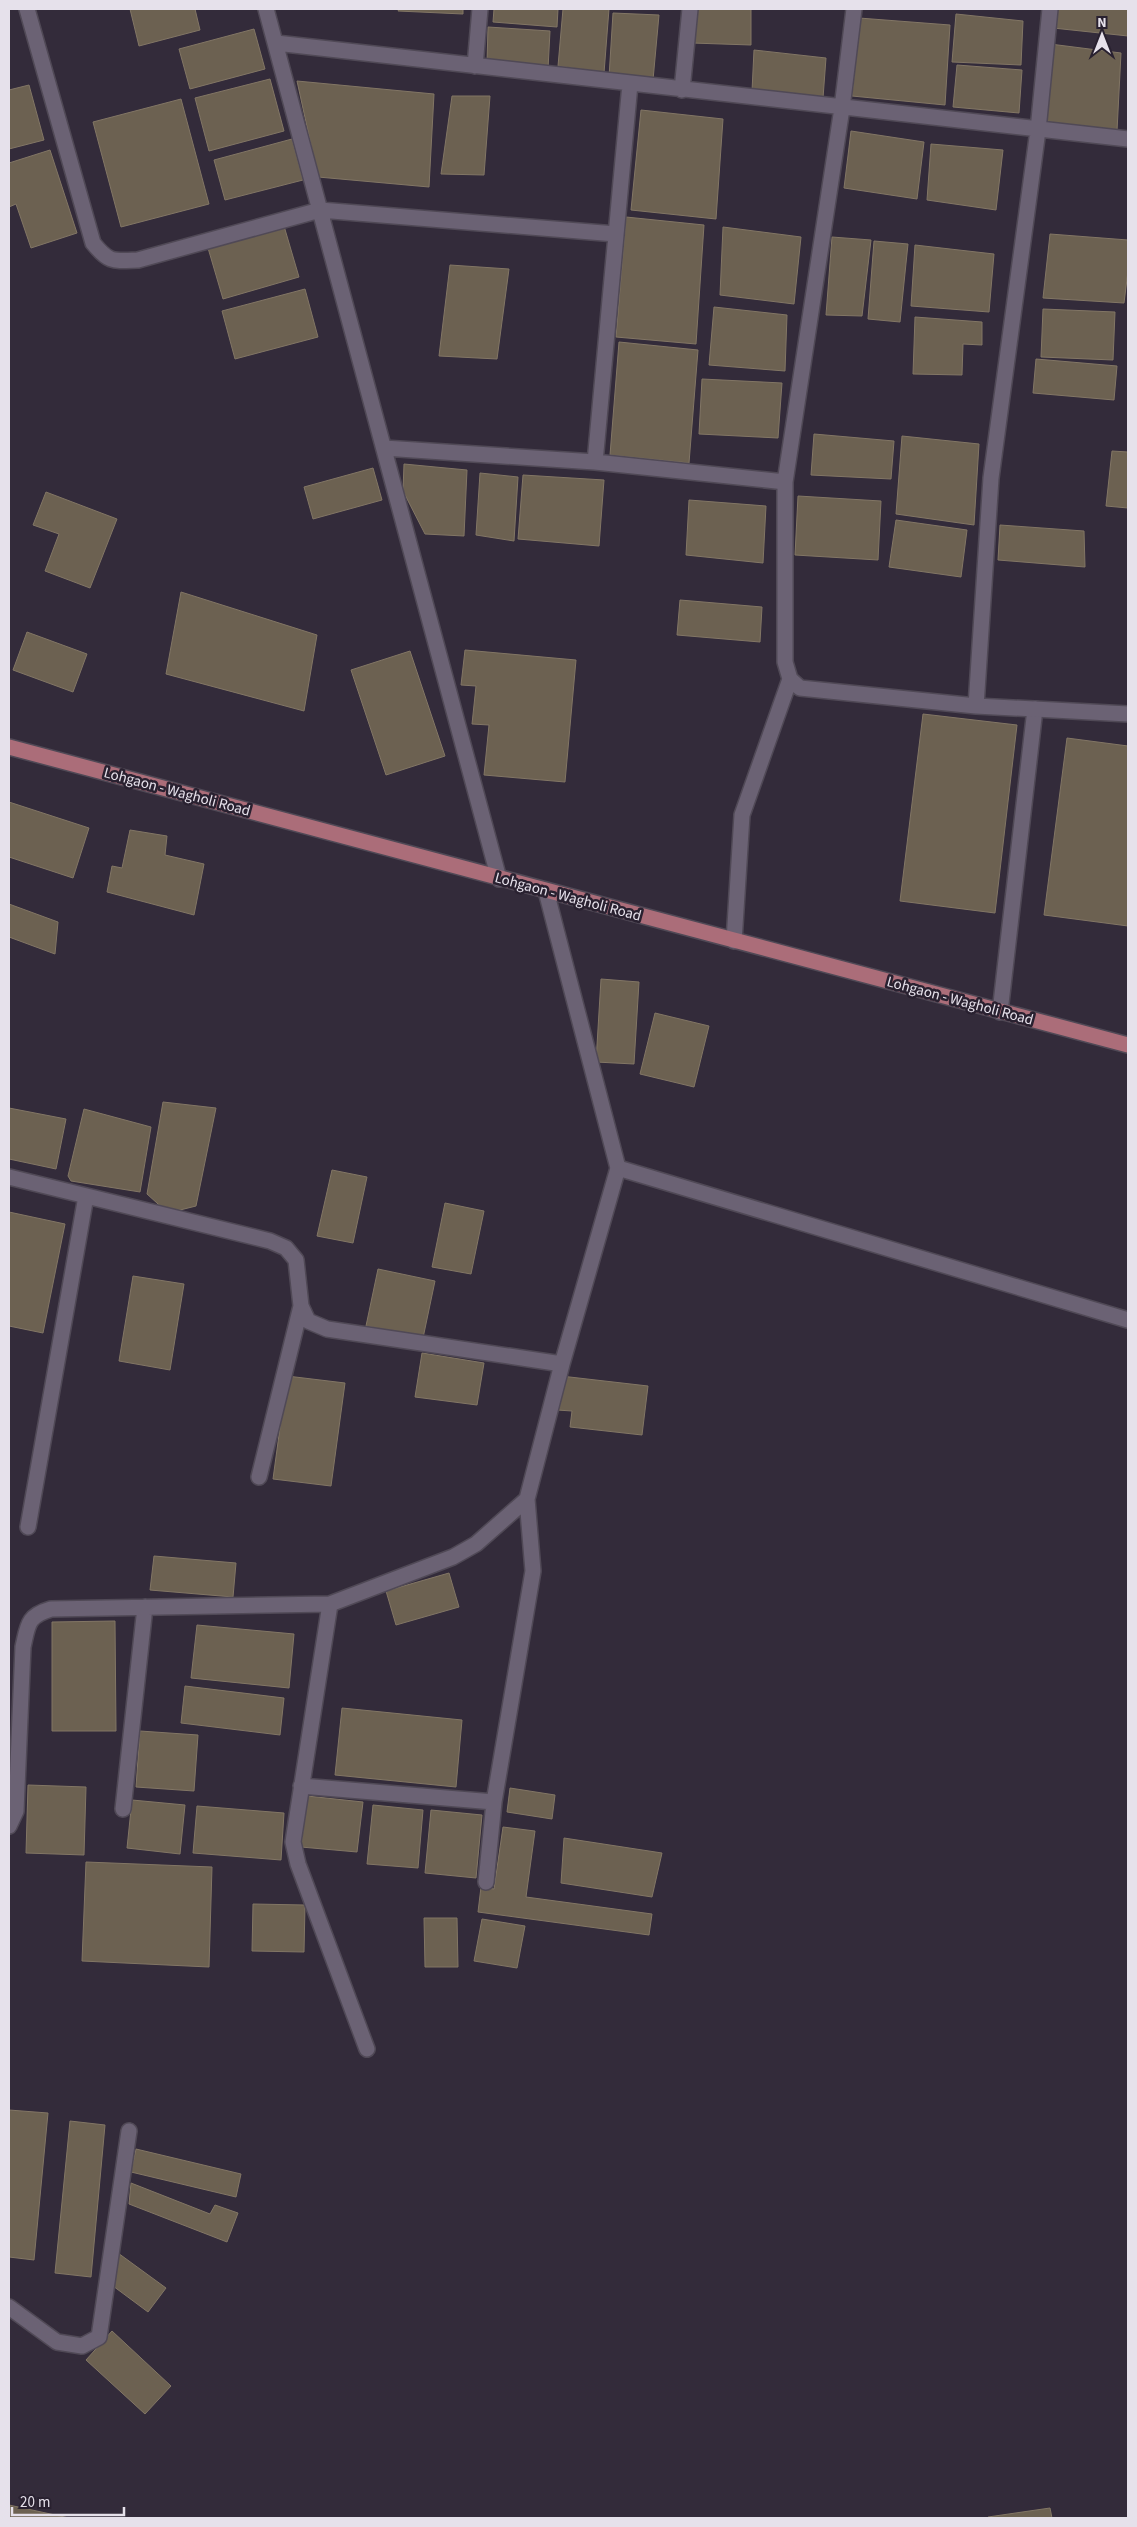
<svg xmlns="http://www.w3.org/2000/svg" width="1137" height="2527" font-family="'Source Sans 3',sans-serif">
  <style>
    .building { fill: #6c6151; stroke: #827665 }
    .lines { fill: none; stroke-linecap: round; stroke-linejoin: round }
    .service-casing { stroke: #504956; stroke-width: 18 }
    .minor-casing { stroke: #504956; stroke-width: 18 }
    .primary-casing { stroke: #504956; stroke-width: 18 }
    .service { stroke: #6b6274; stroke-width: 15 }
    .minor { stroke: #6b6274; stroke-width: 15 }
    .primary { stroke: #ab6d79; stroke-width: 15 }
    .labels { text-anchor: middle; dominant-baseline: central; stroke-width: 5; stroke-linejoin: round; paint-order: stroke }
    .street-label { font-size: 15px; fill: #e6e1eb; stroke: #292130 }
  </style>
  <rect width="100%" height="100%" fill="#332b3a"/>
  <!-- building -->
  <path class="building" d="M130,9H195L200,30L139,46Z
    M399,9H463V14L398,11Z
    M494,9H558L557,27L493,22Z
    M563,9H609L604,73L558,66Z
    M694,9H751V45L692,43Z
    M1055,9H1128V36L1053,28Z
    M613,13L659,15L653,80L609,77Z
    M956,14L1023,21L1021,65L952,62Z
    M859,18L950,25L945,105L852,96Z
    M488,27L550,31L548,69L487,63Z
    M254,29L265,69L190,89L179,49Z
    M1050,44L1121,53L1117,131L1042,125Z
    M754,50L826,58L823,98L752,91Z
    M957,65L1022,70L1019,113L953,107Z
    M270,79L284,131L209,151L195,98Z
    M297,81L434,94L429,187L318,177Z
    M29,85L44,140L9,149V90Z
    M452,96H490L484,175L441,174Z
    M181,99L209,204L121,227L93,122Z
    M641,110L723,119L716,219L631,210Z
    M851,131L924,142L917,199L844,188Z
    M292,139L303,180L225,200L214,160Z
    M931,144L1003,150L996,210L927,200Z
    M50,150L77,233L31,248L16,204L9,207V163Z
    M626,217L704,225L696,344L616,337Z
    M284,226L299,277L223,299L208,248Z
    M723,227L801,237L794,304L720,295Z
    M1050,234L1128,240V271L1124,303L1043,298Z
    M832,237L871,240L862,316L826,315Z
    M874,241L908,244L900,322L868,319Z
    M915,245L994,254L989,312L911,306Z
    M450,265L509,269L497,359L439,356Z
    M305,289L318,337L235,359L222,311Z
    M714,307L787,315L785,371L709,365Z
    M1043,309L1115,312L1113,360L1041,357Z
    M915,317L982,322V345L963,344L962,375L913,374Z
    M619,342L698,350L689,463L610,455Z
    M1036,359L1117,366L1114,400L1033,393Z
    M702,379L782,383L778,438L699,434Z
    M814,434L894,441L891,479L811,475Z
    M902,436L979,444L974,525L896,514Z
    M1112,451L1128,452V508L1106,506Z
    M404,464L467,470L464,536L425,534L403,491Z
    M373,468L382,500L313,519L304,487Z
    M480,473L518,477L514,541L476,535Z
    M523,475L604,480L599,546L518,539Z
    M46,492L117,519L90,588L45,571L59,534L33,525Z
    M798,496L881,501L878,560L795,555Z
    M689,500L766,506L763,563L686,555Z
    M896,520L967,530L961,577L889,567Z
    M1000,525L1084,531L1085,567L998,560Z
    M181,592L317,635L304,711L166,674Z
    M680,600L762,607L760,642L677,635Z
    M27,632L87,654L73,692L13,670Z
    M465,650L576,660L565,782L484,775L489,725L472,724L476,686L461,685Z
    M410,651L445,756L386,775L351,670Z
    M923,714L1017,725L995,913L900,901Z
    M1067,738L1128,746V926L1044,915Z
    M9,802L89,828L73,878L9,857Z
    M130,830L167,836L165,855L204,864L194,915L107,892L112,866L122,868Z
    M9,904L58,922L55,954L9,937Z
    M601,979L639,982L634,1064L596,1062Z
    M655,1013L709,1026L694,1087L640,1074Z
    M163,1102L216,1108L196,1206L168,1213L147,1194Z
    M9,1108L66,1119L56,1169L9,1159Z
    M84,1109L151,1127L140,1192L71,1181L68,1176Z
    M332,1170L367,1177L353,1243L317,1236Z
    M445,1203L484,1211L471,1274L432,1267Z
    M9,1212L65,1224L43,1333L9,1326Z
    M378,1269L435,1281L423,1338L366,1326Z
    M133,1276L184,1284L170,1370L119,1361Z
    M422,1353L484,1363L477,1405L415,1397Z
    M287,1376L345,1383L331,1486L273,1479Z
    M561,1376L648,1386L642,1435L570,1427L572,1411L557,1410Z
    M154,1556L236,1563L233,1597L150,1590Z
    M449,1573L459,1607L396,1625L386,1591Z
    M115,1621L116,1731H52V1622Z
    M197,1625L294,1634L289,1688L191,1678Z
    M185,1686L284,1698L280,1735L181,1723Z
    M342,1708L462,1720L456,1787L335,1775Z
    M140,1731L198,1735L194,1791L136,1787Z
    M28,1785L86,1787L84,1855L26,1853Z
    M510,1788L555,1795L552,1819L507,1812Z
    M307,1796L363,1802L357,1852L301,1847Z
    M132,1800L185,1805L180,1854L127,1848Z
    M373,1805L423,1810L418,1868L367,1864Z
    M197,1806L284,1813L281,1860L193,1853Z
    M431,1810L482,1815L476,1878L425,1873Z
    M503,1827L535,1831L526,1897L652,1914L649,1935L478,1912L481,1887L494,1889Z
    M564,1838L662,1853L652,1897L561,1883Z
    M86,1862L212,1867L209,1967L82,1961Z
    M253,1904L305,1905L304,1952L252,1951Z
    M424,1918H457L458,1967H425Z
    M482,1919L525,1926L517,1968L474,1961Z
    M9,2110L48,2113L34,2260L9,2257Z
    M70,2121L105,2125L91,2277L55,2273Z
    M136,2149L241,2174L236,2197L131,2172Z
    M131,2183L210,2214L215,2205L238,2213L227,2242L129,2204Z
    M118,2253L166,2288L148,2312L113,2286Z
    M112,2331L171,2386L145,2414L86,2360Z
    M9,2505L69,2518H9Z
    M1050,2508L1052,2518H988V2517Z"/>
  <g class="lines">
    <defs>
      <path id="service" d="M1000,1012L1035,709
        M9,2307L57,2342L82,2346L99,2337L129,2131"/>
      <path id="minor" d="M27,9L93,243C109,263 113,261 138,260L320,210L616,234
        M266,9L499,879
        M854,9L842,108L785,482V662L790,679L800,688L976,706L1128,714
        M276,43L1128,139
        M475,66L480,9
        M682,90L690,9
        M384,448L595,462L785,482
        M595,462L630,84
        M976,706L991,478L1038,130L1050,9
        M546,891L618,1168L1128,1320
        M734,941L742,815L790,679
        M9,1177L270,1241L286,1248L296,1260L301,1306L308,1321L327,1329L562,1364
        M259,1477L301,1306
        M28,1527L86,1196
        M330,1604L293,1842L298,1864L367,2049
        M301,1786L494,1802
        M123,1809L145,1607
        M9,1826L16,1811L23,1647C28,1625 27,1616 51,1609L330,1604L453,1557L476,1544L527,1499L562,1364L618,1168
        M486,1882L494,1802L533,1571L527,1499"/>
      <path id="primary" d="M9,747L1128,1045"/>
    </defs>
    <!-- service casing -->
    <use href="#service" class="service-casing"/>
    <!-- minor casing -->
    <use href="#minor" class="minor-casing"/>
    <!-- primary casing -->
    <use href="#primary" class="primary-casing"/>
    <!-- service -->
    <use href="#service" class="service"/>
    <!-- minor -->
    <use href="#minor" class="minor"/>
    <!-- primary -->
    <use href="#primary" class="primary"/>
  </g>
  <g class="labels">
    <!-- street labels -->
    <g class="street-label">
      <text transform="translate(177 792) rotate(15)">Lohgaon - Wagholi Road</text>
      <text transform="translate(568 897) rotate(15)">Lohgaon - Wagholi Road</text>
      <text transform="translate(960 1001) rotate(15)">Lohgaon - Wagholi Road</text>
    </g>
  </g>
  <!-- border -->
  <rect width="1137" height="2527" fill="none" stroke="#e6e1eb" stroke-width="20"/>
  <!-- north arrow -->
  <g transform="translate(1102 35)" stroke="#292130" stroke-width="4" paint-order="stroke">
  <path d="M0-4L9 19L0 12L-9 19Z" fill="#e6e1eb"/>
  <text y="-8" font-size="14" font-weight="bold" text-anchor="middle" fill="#e6e1eb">N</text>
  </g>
  <!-- scale -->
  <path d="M12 2507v8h112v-8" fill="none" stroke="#e6e1eb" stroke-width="2.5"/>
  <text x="20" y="2507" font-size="15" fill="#e6e1eb" stroke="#292130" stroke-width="4" paint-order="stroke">20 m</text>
</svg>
